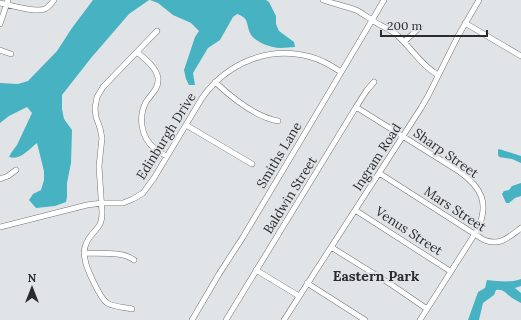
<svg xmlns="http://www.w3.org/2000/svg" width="521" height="320" font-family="Lora,serif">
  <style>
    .water { fill: #47b2c2 }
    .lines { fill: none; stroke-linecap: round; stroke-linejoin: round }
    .minor-casing { stroke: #717476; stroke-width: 6 }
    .minor { stroke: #fff; stroke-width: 5 }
    .labels { text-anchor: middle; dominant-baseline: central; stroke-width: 4; stroke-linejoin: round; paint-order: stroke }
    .street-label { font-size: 13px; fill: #2a2b2c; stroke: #e0e4e7 }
    .neighbourhood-label { font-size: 14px; font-weight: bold; fill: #2a2b2c; stroke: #e0e4e7 }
  </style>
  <rect width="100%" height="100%" fill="#e0e4e7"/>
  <!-- water -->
  <path class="water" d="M93,0H149L129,14L91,58L62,95V109L64,119L72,130L71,163L67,183V197L66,202L55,206L36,208L29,200L33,194L41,190L44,180V171L37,143C29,149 20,161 9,157L11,153L17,145L32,113L27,107L9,116L0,123V83L18,84L28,81L57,51L72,28Z
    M150,0H266L269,2L276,16V24L279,31L294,42L295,47C289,47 280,49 273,47C266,46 253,40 250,33C246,23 249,18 237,14L233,17L220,40L208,48L193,73L195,85H189L186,79L184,70L195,37L199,31L191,23L173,15L158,3Z
    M499,149L521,156V163L512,159L499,157L498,155V150Z
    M521,183V196L515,198L509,203H506L502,194L504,191L509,190L512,186Z
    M521,279V286L515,288L521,293V303C518,301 515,300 512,298C506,294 504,289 496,290L494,295L483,303L479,320H468L478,292L485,288L487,280C498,281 511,283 521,279Z"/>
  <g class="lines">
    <defs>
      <path id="minor" d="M323,0C334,4 345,6 356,10C364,14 371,20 380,25C386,28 393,31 398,36C412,49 422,66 438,75
        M0,3C10,5 36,13 45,9C49,7 51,4 54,0
        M465,23L521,56
        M0,24L8,0
        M404,42L420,27
        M0,50L11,54
        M137,52C145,59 156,67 158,78C159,89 151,94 146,102C138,117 141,137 154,148C157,151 162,154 167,156
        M215,82C231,97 256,117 278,121
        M356,107L460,172C482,188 489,203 478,229L420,320
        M186,125L252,164
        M379,173L484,240C500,246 508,238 521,228
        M0,179L8,176L16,170
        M355,210L450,271
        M0,227L87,205L102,203H123L133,199L143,193L154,178L202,98C227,63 269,45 311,57C322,60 332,66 341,72
        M331,247L392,285L427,309
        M84,253C99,254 122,251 134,260
        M256,270L299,296
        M307,283L365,320
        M132,309C124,307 114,307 107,303C100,298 86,268 85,259C84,255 84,251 85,247C88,235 96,232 100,224C102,220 102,216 102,212L99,166L102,138L100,128L96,117L95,108L97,97L103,87L157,31
        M192,320L219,274L243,237L317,113L384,0
        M226,320L356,107L367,90L374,82
        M284,320L421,108L428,96L458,36L479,0"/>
    </defs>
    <!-- minor casing -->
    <use href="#minor" class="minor-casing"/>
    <!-- minor -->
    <use href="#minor" class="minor"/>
  </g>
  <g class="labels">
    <!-- street labels -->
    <g class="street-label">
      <text transform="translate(166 136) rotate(-58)">Edinburgh Drive</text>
      <text transform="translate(446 153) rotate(35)">Sharp Street</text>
      <text transform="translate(279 155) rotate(-59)">Smiths Lane</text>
      <text transform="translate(377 157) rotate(-57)">Ingram Road</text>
      <text transform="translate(290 195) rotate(-58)">Baldwin Street</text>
      <text transform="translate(455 209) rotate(33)">Mars Street</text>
      <text transform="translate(409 231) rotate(33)">Venus Street</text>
    </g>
    <!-- neighbourhood labels -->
    <g class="neighbourhood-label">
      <text x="376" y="276">Eastern Park</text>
    </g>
  </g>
  <!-- north arrow -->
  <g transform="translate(32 288)" stroke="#e0e4e7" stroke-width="3" paint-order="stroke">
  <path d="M0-3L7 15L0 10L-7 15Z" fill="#2a2b2c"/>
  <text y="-6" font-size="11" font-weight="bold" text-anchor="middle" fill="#2a2b2c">N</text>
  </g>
  <!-- scale -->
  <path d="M381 30v6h106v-6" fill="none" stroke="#2a2b2c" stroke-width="2"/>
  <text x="387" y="30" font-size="12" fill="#2a2b2c" stroke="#e0e4e7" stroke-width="3" paint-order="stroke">200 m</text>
</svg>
